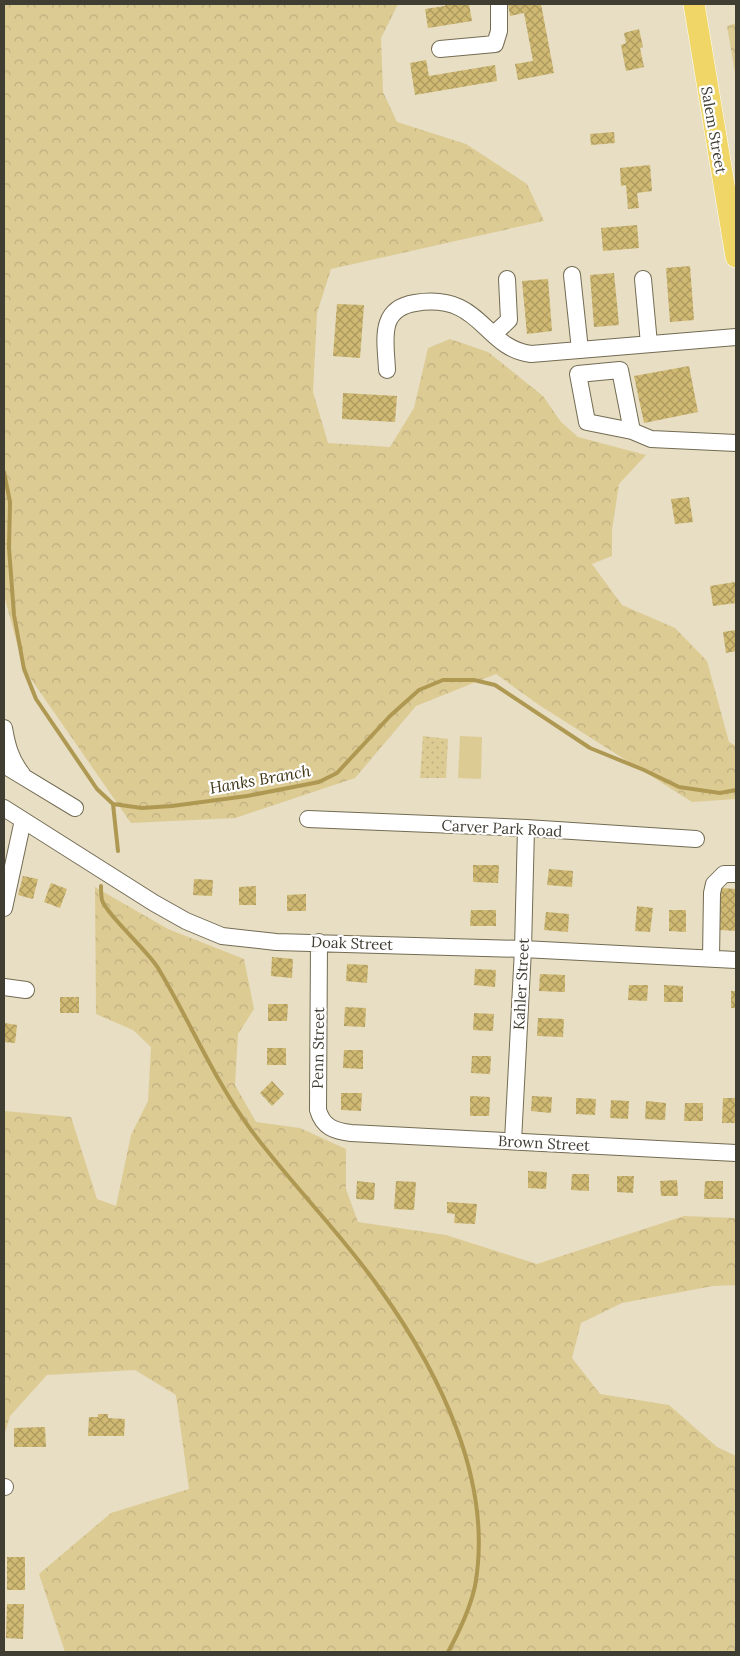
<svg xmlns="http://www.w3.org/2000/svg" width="740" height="1656" font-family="Lora,serif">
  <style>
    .grass { fill: #ddcb94 }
    .forest { fill: url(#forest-crowns) }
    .park { fill: url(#park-dots) }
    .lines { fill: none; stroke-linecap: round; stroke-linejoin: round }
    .stream { stroke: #af9952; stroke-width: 4 }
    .building { fill: url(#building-cross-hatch) }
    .minor-casing { stroke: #736b53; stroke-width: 18 }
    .major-casing { stroke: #fff; stroke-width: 22 }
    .minor { stroke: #fff; stroke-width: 16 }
    .major { stroke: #efd666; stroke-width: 21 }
    .labels { text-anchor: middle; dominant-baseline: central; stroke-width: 4.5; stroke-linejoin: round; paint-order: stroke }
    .street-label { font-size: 15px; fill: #403d32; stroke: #fff }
    .water-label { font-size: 16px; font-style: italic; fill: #3e3414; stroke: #fff }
  </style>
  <defs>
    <pattern id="forest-crowns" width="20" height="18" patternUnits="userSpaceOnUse" patternTransform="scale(1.25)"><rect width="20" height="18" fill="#ddcb94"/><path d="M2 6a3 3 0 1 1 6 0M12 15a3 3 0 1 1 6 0" fill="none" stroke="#bfaf80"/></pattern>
    <pattern id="park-dots" width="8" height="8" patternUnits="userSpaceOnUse" patternTransform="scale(1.25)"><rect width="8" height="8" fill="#ddcb94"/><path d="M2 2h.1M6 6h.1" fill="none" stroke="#bfaf80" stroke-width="1.8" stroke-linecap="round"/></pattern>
    <pattern id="building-cross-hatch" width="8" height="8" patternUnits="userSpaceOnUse" patternTransform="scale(1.25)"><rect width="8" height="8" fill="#d0b972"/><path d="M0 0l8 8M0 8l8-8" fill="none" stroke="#aa985e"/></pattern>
  </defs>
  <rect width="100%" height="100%" fill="#e7dec3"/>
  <!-- grass -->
  <path class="grass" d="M460,736L482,737L481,779L458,778Z"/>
  <!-- forest -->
  <path class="forest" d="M4,4H398L381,38L383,92L397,122L466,144L527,184L544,221L331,269L317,313L313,392L328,443L390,447L414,408L428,348L450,339L488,352L543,396L561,422L578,437L646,455L619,484L612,530V556L592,564L622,605L675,628L707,661L729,742L736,746V799L692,802L539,705L496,674L416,706L355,778L235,818L131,823L24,669L4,595Z
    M736,23V79L727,26Z
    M95,887L168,929L244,959L254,1009L238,1034L235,1085L256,1122L300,1128L346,1149V1189L358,1222L446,1235L537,1264L684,1216L736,1218V1285L713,1286L622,1303L581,1323L572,1358L600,1394L669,1405L717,1447L736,1456V1652H65L39,1574L111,1513L189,1489L176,1395L135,1370L47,1375L10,1416L4,1436V1111L71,1117L97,1199L116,1206L131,1135L148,1101L151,1047L133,1030L96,1014Z"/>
  <!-- park -->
  <path class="park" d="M423,736L448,739L446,778H420Z"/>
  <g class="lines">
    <!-- stream -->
    <path class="stream" d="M4,472L10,502L9,548L14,615L24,669L36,699L97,789L113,804L142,808L172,806L247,796L319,782L337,773L390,716L419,690L443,680H474L495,685L590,748L644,770L679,787L720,793L736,790
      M113,804L118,851
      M101,886C101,890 101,895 102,900C106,914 148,951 158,968C190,1021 214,1080 251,1130C292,1185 341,1233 380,1289C439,1372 494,1481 475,1586C470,1609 459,1632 448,1652"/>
  </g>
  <!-- building -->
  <path class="building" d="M445,4H469L472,21L428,28L425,9L445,6Z
    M508,4H541L554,73L518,80L515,64L533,61L524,13L510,16Z
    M639,29L643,47L640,48L644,67L626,71L621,45L626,43L624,33Z
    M426,60L429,76L495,65L497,81L415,95L410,63Z
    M614,132L615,143L591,145L590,134Z
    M650,165L652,191L637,193L639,208L628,209L626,185L621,186L620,168Z
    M637,225L639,248L603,251L601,228Z
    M690,266L694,320L670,322L666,268Z
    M614,273L619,325L594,327L590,275Z
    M548,279L552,331L527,334L522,281Z
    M337,304L364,305L360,358L333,356Z
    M689,366L698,412L644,423L634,376Z
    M343,393L397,396L395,422L342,419Z
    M689,497L693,522L675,524L671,499Z
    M735,582L736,603L713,606L710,586Z
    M736,630V651L726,653L723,632Z
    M473,865H499L498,883L473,882Z
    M549,869L573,871L572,887L547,885Z
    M23,876L38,879L33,899L18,895Z
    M194,879L213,880L212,896L193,895Z
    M51,883L67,889L60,908L44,902Z
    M256,886V905H239V887Z
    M721,888L736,889V931L719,930Z
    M306,894V911H287V895Z
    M637,906L653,908L650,932L635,931Z
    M471,910H496V926H470Z
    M669,910H686V932L669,931Z
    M546,912L569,914L568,932L544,930Z
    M272,957L293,959L292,978L271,976Z
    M347,964L368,965L367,983L346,981Z
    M475,969L496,970L495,987L474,985Z
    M540,974L565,975V992L539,991Z
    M629,985H648L647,1001L628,1000Z
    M664,985L683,986V1002H664Z
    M731,991H736V1008H731Z
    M60,997H79V1013H60Z
    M268,1004H288L287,1021H268Z
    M345,1007L366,1008L365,1027L344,1026Z
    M474,1013L494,1014L493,1031L473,1030Z
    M538,1018L564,1019L563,1037L537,1036Z
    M4,1023L17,1025L15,1043L4,1042Z
    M267,1048H286V1065H267Z
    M344,1050H363V1069L343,1068Z
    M472,1056H491L490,1074L471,1073Z
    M272,1081L284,1094L272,1106L260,1093Z
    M341,1093H362L361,1111L341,1110Z
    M470,1096L490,1097L489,1116H470Z
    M532,1096L552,1097L551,1113L531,1111Z
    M576,1098L596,1099L595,1115L576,1114Z
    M723,1098H736V1123H722Z
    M611,1100L629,1101L628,1119L610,1118Z
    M646,1101L666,1103L665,1120L645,1119Z
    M685,1103H703V1121H684Z
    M528,1171L547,1172L546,1189L528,1188Z
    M572,1174H589V1191L571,1190Z
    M617,1176H634L633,1193L617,1192Z
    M677,1180L678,1196H661L660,1181Z
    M357,1181L375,1183L374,1200L356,1199Z
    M396,1181L416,1182L414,1210L394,1209Z
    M705,1181H723V1199H704Z
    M447,1202L477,1204L475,1224L454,1223L455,1214L447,1213Z
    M98,1414H108V1418L125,1419L124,1436H88L89,1417H98Z
    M45,1427L46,1447H14V1428Z
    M7,1557H25V1590H7Z
    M7,1604H24L23,1639L6,1638Z"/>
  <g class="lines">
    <defs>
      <path id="minor" d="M440,49L495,44L499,31V4
        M572,275L580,350
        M643,279L649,344
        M494,334L509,320L507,279
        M387,370C386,342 377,309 415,303C482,292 483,348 531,354L736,337
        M632,431L620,370L578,374L587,422L632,431L651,439L736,443
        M4,728C7,746 11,760 22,774
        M4,765L75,808
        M4,808L154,903L186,921L222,936L276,942L523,949L736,960
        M308,819L526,828L696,839
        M4,908L23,820
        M319,942L318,1110C323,1127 334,1131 351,1133L736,1153
        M711,958L712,893L714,884L724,874H736
        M4,987L26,990
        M513,1141L523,949L526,828
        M4,1487H5"/>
      <path id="major" d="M694,4L736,257"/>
    </defs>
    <!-- minor casing -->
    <use href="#minor" class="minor-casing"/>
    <!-- major casing -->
    <use href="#major" class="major-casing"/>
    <!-- minor -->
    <use href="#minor" class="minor"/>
    <!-- major -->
    <use href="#major" class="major"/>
  </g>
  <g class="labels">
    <!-- street labels -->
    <g class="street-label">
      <text transform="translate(714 130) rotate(80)">Salem Street</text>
      <text transform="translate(502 828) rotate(3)">Carver Park Road</text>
      <text transform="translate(352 943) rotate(2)">Doak Street</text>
      <text transform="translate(521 984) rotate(-87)">Kahler Street</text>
      <text transform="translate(318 1048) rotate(-89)">Penn Street</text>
      <text transform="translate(544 1143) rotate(3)">Brown Street</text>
    </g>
    <!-- water labels -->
    <g class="water-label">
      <text transform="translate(260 779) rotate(-10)">Hanks Branch</text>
    </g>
  </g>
  <!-- border -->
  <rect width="740" height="1656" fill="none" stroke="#403d32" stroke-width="10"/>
</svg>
